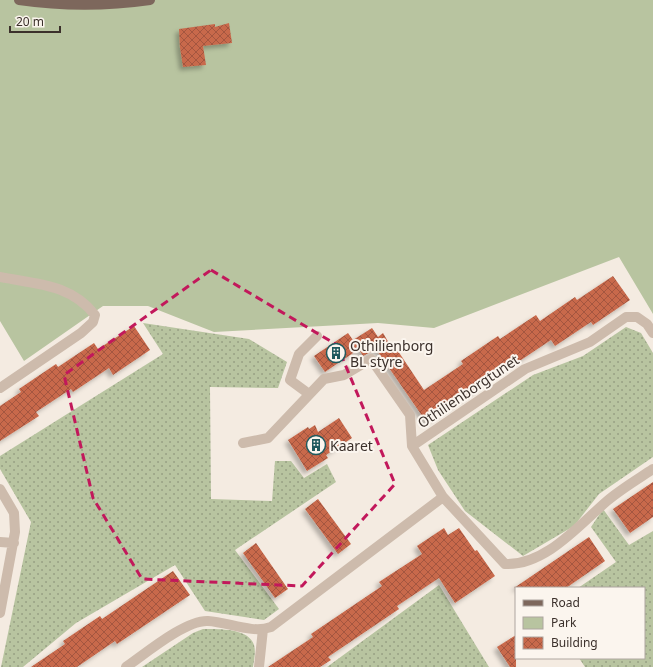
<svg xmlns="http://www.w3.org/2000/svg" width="653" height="667" font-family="'Noto Sans',sans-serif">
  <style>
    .grass { fill: url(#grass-dots) }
    .park { fill: #b8c4a0 }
    .building { fill: url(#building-cross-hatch); filter: url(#shadow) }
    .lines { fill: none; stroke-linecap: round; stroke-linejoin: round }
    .minor { stroke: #cdbbac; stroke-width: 10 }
    .major { stroke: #7d675c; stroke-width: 10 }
    .marked { fill: none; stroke: #c2185b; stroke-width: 3; stroke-dasharray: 8 5; stroke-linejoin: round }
    .labels { text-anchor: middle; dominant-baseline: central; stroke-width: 4; stroke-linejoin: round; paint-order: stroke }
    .poi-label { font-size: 14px; fill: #3b302b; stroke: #fbf5ee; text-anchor: start }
    .street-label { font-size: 14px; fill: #3b302b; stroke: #fbf5ee }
  </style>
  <defs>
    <pattern id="grass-dots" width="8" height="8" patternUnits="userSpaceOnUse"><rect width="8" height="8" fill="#b8c4a0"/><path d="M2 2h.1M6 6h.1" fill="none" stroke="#97a083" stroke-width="1.8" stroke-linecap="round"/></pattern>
    <pattern id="building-cross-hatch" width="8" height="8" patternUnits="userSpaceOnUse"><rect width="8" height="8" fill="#c8694b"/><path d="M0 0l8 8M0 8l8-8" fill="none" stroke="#a4573f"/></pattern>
    <filter id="shadow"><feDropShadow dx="-3.5" dy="3.5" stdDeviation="2" flood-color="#0004"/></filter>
  </defs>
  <rect width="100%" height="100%" fill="#f4ebe1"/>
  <!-- grass -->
  <path class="grass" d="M143,323L249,339L287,362L278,388L210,387L211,499L272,501L275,461H291L304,478L327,464L336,482L235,550L279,609L264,620L205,611L175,565L76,623L23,667H1L31,522L0,469V456L163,354Z
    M626,327L641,333L653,353V457L599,494L574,526L523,556L465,511L438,470L428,445L533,375L583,356Z
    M603,509L629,545L653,531V667H585L579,658H644V588H578L616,562L591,527Z
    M439,585L489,667H327Z
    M203,629C218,629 249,628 254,645C256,652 254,660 253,667H142L193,633Z"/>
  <!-- park -->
  <path class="park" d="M0,0H653V314L619,257L434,328L378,323L214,332L148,306H103L24,361L0,321Z"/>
  <!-- building -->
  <path class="building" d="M229,23L232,43L203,46L206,65L183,67L180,48L179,29L215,24V27Z
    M613,276L630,300L593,325L591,322L555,346L551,340L515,364L513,361L479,384L481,387L427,423L376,349L363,356L359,349L325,372L314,356L348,333L353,340L372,328L378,337L383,333L393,350L396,348L424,390L463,364L461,361L498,336L500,339L536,315L540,321L575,297L577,300Z
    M134,326L150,350L113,375L109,368L73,392L71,389L36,412L39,416L0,441V406L21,392L19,389L56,364L58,367L94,343L98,349Z
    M339,418L352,438L326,455L328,458L307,471L288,440L308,427L309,429L315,425L318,432Z
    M653,482V517L630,533L613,509Z
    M318,499L351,544L338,554L305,509Z
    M444,528L448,535L459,528L475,551L477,550L495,576L455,603L439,578L397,606L399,609L328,657L331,660L320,667H268L313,637L311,634L382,586L379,582L422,554L417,546Z
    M589,537L605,561L566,588H514Z
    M256,543L288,589L275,598L243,553Z
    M173,571L190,595L117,644L115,641L77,667H31L65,644L63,641L100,616L102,619Z
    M516,635V667H510L497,647Z"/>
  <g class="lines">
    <!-- minor -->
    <path class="minor" d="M0,277C36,284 71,284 95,315L93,322L81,333L0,388
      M309,394L290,380L299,354L317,336
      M412,446L525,369L590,342L626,317H637L647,324L653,333
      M0,489L14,513L15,532L0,613
      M443,497L505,564C545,566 579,525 607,501C621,489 638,479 653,469
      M0,542L14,543
      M126,667C145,654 185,620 208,621C228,622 252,634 271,627L443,497L412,446L410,415L371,359L344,375L324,379L268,438L243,443
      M259,667L263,629"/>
    <!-- major -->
    <path class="major" d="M19,0C61,6 108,6 150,0"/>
  </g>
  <!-- marked area -->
  <path class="marked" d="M211,270L337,345L395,484L302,586L142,579L93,498L64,375Z"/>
  <!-- icons -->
  <defs>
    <symbol id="building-ring" viewBox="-11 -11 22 22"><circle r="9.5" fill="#fbf5ee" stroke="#1f5a5e" stroke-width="1.5"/><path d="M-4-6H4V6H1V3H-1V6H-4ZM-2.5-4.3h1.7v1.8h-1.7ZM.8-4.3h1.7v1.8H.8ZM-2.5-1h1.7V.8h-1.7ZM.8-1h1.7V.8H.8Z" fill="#1f5a5e"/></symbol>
  </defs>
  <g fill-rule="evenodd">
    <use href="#building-ring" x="325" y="342" width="22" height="22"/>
    <use href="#building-ring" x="305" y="434" width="22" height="22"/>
  </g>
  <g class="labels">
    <!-- poi labels -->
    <g class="poi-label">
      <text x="350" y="345">Othilienborg<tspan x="350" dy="16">BL styre</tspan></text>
      <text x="330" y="445">Kaaret</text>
    </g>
    <!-- street labels -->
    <g class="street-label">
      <text transform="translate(468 391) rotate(-34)">Othilienborgtunet</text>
    </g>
  </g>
  <!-- legend -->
  <rect x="515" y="587" width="130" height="72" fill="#fbf5ee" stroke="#aea6a0"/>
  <rect x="523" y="600" width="20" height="6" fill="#7d675c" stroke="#aea6a0"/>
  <text x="551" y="607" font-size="12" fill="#3b302b">Road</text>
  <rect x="523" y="617" width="20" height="12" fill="#b8c4a0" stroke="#aea6a0"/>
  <text x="551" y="627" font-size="12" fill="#3b302b">Park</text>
  <rect x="523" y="637" width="20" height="12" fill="url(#building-cross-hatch)" stroke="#aea6a0"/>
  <text x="551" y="647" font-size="12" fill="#3b302b">Building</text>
  <!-- scale -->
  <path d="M10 26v6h50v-6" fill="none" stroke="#3b302b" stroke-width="2"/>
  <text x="16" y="26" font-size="12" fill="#3b302b" stroke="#fbf5ee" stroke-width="3" paint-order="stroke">20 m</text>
</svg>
